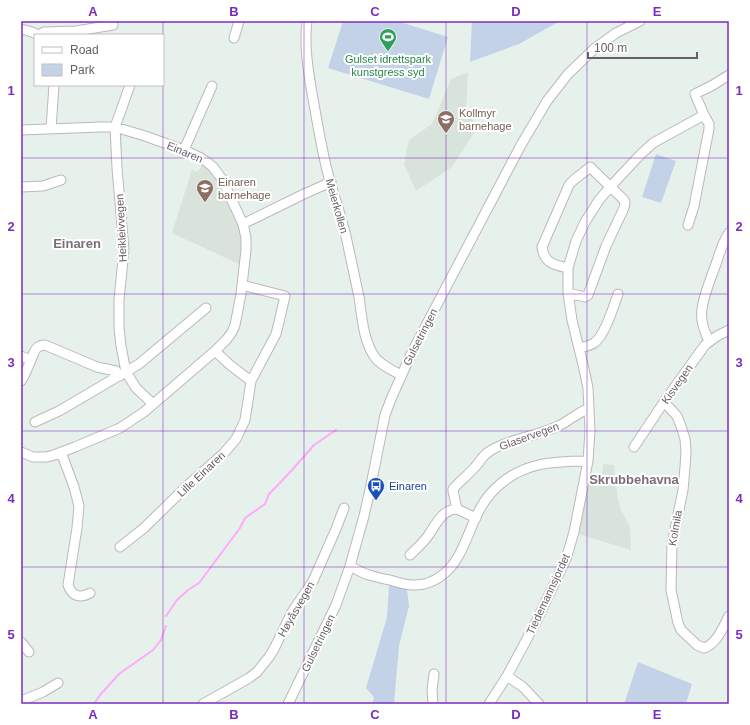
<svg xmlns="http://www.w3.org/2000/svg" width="750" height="725" font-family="Arial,sans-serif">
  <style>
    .education { fill: #d8e3dc }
    .green { fill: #c4d2e8 }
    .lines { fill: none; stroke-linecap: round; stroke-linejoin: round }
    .stream { stroke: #ffa9fc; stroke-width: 2 }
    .minor-casing { stroke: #bdb7bc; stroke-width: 11 }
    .minor { stroke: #fff; stroke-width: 9 }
    .grid { fill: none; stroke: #7b2cbf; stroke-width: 1; stroke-opacity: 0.55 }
    .labels { text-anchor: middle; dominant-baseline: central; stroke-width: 4; stroke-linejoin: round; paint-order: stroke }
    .leisure-label { font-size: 11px; fill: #27864d; stroke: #fff }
    .education-label { font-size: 11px; fill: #785e54; stroke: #fff; text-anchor: start }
    .street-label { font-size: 11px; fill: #675e66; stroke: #fff }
    .transit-label { font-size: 11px; fill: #164399; stroke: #fff; text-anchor: start }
    .quarter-label { font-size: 13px; font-weight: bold; fill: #796f78; stroke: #fff }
    .neatline { fill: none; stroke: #7b2cbf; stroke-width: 1.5 }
    .grid-label { font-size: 13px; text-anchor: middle; font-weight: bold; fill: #7b2cbf }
  </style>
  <rect width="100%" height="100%" fill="#e7f1eb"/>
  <!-- education -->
  <path class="education" d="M468,72L466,111L478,127L452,167L416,191L404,164L409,140L432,124L451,79Z
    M202,165L212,172L216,178L240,228L242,247L241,265L172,233L192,170L198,172Z
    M603,464L614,465L618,500L621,510L630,527L631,550L578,534L590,473L602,474Z"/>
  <!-- green -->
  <path class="green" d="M343,21H397L448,37L429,99L328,68Z
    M472,21H560L519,44L470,62Z
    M656,154L676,161L661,203L642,197Z
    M389,585L407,589L409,606L399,646L394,704H372L374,697L366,688L387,617Z
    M638,662L692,684L686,704H624Z"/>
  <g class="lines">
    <!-- stream -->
    <path class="stream" d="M166,616L177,600L188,590L199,583L240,528L245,518L265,504L269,494L275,488L292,470L314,445L336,430
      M94,704L100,695L119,674L153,650L161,640L166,626"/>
    <defs>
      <path id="minor" d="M307,21C304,45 308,70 312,93C317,120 321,147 328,174C334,196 342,218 347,241C351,260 355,278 359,297C362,317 363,339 374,356C380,365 392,370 401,375
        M21,29L32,32L38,35
        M39,35L44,32L76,31L113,25
        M234,38L239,21
        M130,85L115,127L117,168L124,250L119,300V328L121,346L126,372L136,388L153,404
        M51,129L54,85
        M21,130L101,127H115L145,136L184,150L199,157L207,162L213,167L222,179L243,224L246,238V250L241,294L235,325L232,332L227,339L215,351L144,412L120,428L75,447L51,456L45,457H33L21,452
        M184,150L212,86
        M21,187L43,186L61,180
        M243,224L304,194L331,182
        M688,225L694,206L709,129V124L704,115
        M568,268C554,265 544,263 542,247L569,185C574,178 584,173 590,167L623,199L625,202L624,208L606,246L588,295L585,297L568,293
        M709,341C704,331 700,320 702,309C704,293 712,276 717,261C720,252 723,241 729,233
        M579,348C584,347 590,346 594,343C604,337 614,306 618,294
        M215,351L230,365L251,381
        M21,356L31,360L25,374L21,381
        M31,360C34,353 35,345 45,345L97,367L116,371L120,376
        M664,402L677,416L681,426L685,439L686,451L685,467L683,490L672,544L671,590L678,623L681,630L697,645L704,648C717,644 723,627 729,616
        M35,422L59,411L139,364L206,308
        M634,447L664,402L705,345L717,336L729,330
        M61,452L74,487L79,506L77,528L68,585C72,596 80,599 90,593
        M457,509L476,518
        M120,547L144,528L190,483L224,453L236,439L245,420L251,381L276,334L279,322L285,296L242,285
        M410,555C416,549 423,543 428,536C435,526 442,509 457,509L453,491V489C460,481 468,475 475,467C479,463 482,457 487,453C507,439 534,437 556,427C561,425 566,422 570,419C576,416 582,410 589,409
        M350,566C356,569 362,573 369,575C376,577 383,579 390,580C397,582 405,585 413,585C433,586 450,572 459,555C470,535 475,511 491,493C518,463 550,461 588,461
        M21,642L29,652
        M507,676L523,687L539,704
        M21,701L43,692L58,683
        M203,704L249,678L257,672L269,657L274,649L292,612L313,581L336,529L344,508
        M288,704L336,605L350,566L364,516L371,485L385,415L391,399L412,352L521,145L547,101L568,74L594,49L616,33L640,21
        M433,704L432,690L434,674
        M489,704L507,676L536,622L566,559L574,532L588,461L590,431L588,388L584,369L572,320L568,293V268L576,241L585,222L599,200L611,186L640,155L653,143L704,115L695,94L713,85L729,75"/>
    </defs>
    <!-- minor casing -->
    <use href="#minor" class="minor-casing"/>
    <!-- minor -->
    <use href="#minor" class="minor"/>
  </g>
  <!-- grid -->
  <path class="grid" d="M163,21V704M304,21V704M446,21V704M587,21V704M21,158H729M21,294H729M21,431H729M21,567H729"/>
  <!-- icons -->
  <defs>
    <symbol id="stadium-pin" viewBox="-11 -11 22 30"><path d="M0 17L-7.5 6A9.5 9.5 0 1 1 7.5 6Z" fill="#2e9e5b" stroke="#fff"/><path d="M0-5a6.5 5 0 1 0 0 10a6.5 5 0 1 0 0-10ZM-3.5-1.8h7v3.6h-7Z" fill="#fff"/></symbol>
    <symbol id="school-pin" viewBox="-11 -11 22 30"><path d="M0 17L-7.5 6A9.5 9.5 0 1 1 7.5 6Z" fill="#8d6e63" stroke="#fff"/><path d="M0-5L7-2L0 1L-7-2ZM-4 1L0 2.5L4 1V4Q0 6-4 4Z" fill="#fff"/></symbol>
    <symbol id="bus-pin" viewBox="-11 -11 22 30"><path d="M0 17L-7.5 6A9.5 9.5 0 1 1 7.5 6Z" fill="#1a4fb4" stroke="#fff"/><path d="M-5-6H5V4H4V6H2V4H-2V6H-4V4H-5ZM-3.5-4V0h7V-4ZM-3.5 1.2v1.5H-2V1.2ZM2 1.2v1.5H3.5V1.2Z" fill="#fff"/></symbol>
  </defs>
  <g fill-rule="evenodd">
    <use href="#stadium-pin" x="378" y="27" width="20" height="27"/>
    <use href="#school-pin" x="436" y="109" width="20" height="27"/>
    <use href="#school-pin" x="195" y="178" width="20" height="27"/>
    <use href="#bus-pin" x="366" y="476" width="20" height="27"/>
  </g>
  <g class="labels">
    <!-- leisure labels -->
    <g class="leisure-label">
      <text x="388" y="59">Gulset idrettspark<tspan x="388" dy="13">kunstgress syd</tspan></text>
    </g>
    <!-- education labels -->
    <g class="education-label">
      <text x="459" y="113">Kollmyr<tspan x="459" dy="13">barnehage</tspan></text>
      <text x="218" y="182">Einaren<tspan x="218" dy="13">barnehage</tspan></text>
    </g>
    <!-- street labels -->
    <g class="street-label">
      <text transform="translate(185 152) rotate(23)">Einaren</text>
      <text transform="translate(337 206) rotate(74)">Meierkollen</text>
      <text transform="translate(121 228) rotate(-93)">Heikleivvegen</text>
      <text transform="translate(420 337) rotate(-63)">Gulsetringen</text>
      <text transform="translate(677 384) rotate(-55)">Kisvegen</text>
      <text transform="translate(529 436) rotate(-20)">Glaservegen</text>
      <text transform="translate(201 474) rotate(-43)">Lille Einaren</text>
      <text transform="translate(675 528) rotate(-80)">Kolmila</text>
      <text transform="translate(548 594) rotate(-65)">Tiedemannsjordet</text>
      <text transform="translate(296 609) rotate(-60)">Høyåsvegen</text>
      <text transform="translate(318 643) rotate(-64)">Gulsetringen</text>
    </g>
    <!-- transit labels -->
    <g class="transit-label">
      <text x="389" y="486">Einaren</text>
    </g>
    <!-- quarter labels -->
    <g class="quarter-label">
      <text x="77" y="243">Einaren</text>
      <text x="634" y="479">Skrubbehavna</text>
    </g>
  </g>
  <!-- border -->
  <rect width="750" height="725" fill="none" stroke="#ffffff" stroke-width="44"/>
  <!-- legend -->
  <rect x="34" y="34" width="130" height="52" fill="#ffffff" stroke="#c2bfc2"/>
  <rect x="42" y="47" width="20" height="6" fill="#ffffff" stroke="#c2bfc2"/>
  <text x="70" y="54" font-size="12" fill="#675e66">Road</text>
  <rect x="42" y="64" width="20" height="12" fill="#c4d2e8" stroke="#c2bfc2"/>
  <text x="70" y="74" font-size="12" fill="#675e66">Park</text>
  <!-- scale -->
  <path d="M588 52v6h109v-6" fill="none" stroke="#675e66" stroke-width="2"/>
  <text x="594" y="52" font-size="12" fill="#675e66" stroke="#ffffff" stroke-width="3" paint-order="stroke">100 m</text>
  <rect x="22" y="22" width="706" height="681" class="neatline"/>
  <g class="grid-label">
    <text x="93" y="16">A</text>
    <text x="234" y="16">B</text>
    <text x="375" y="16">C</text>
    <text x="516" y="16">D</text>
    <text x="657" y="16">E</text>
    <text x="11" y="95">1</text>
    <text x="739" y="95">1</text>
    <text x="11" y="231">2</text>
    <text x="739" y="231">2</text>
    <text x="11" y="367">3</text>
    <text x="739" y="367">3</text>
    <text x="11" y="503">4</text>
    <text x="739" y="503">4</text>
    <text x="11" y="639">5</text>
    <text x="739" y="639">5</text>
    <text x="93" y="719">A</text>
    <text x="234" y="719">B</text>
    <text x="375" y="719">C</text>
    <text x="516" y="719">D</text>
    <text x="657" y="719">E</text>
  </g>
</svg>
